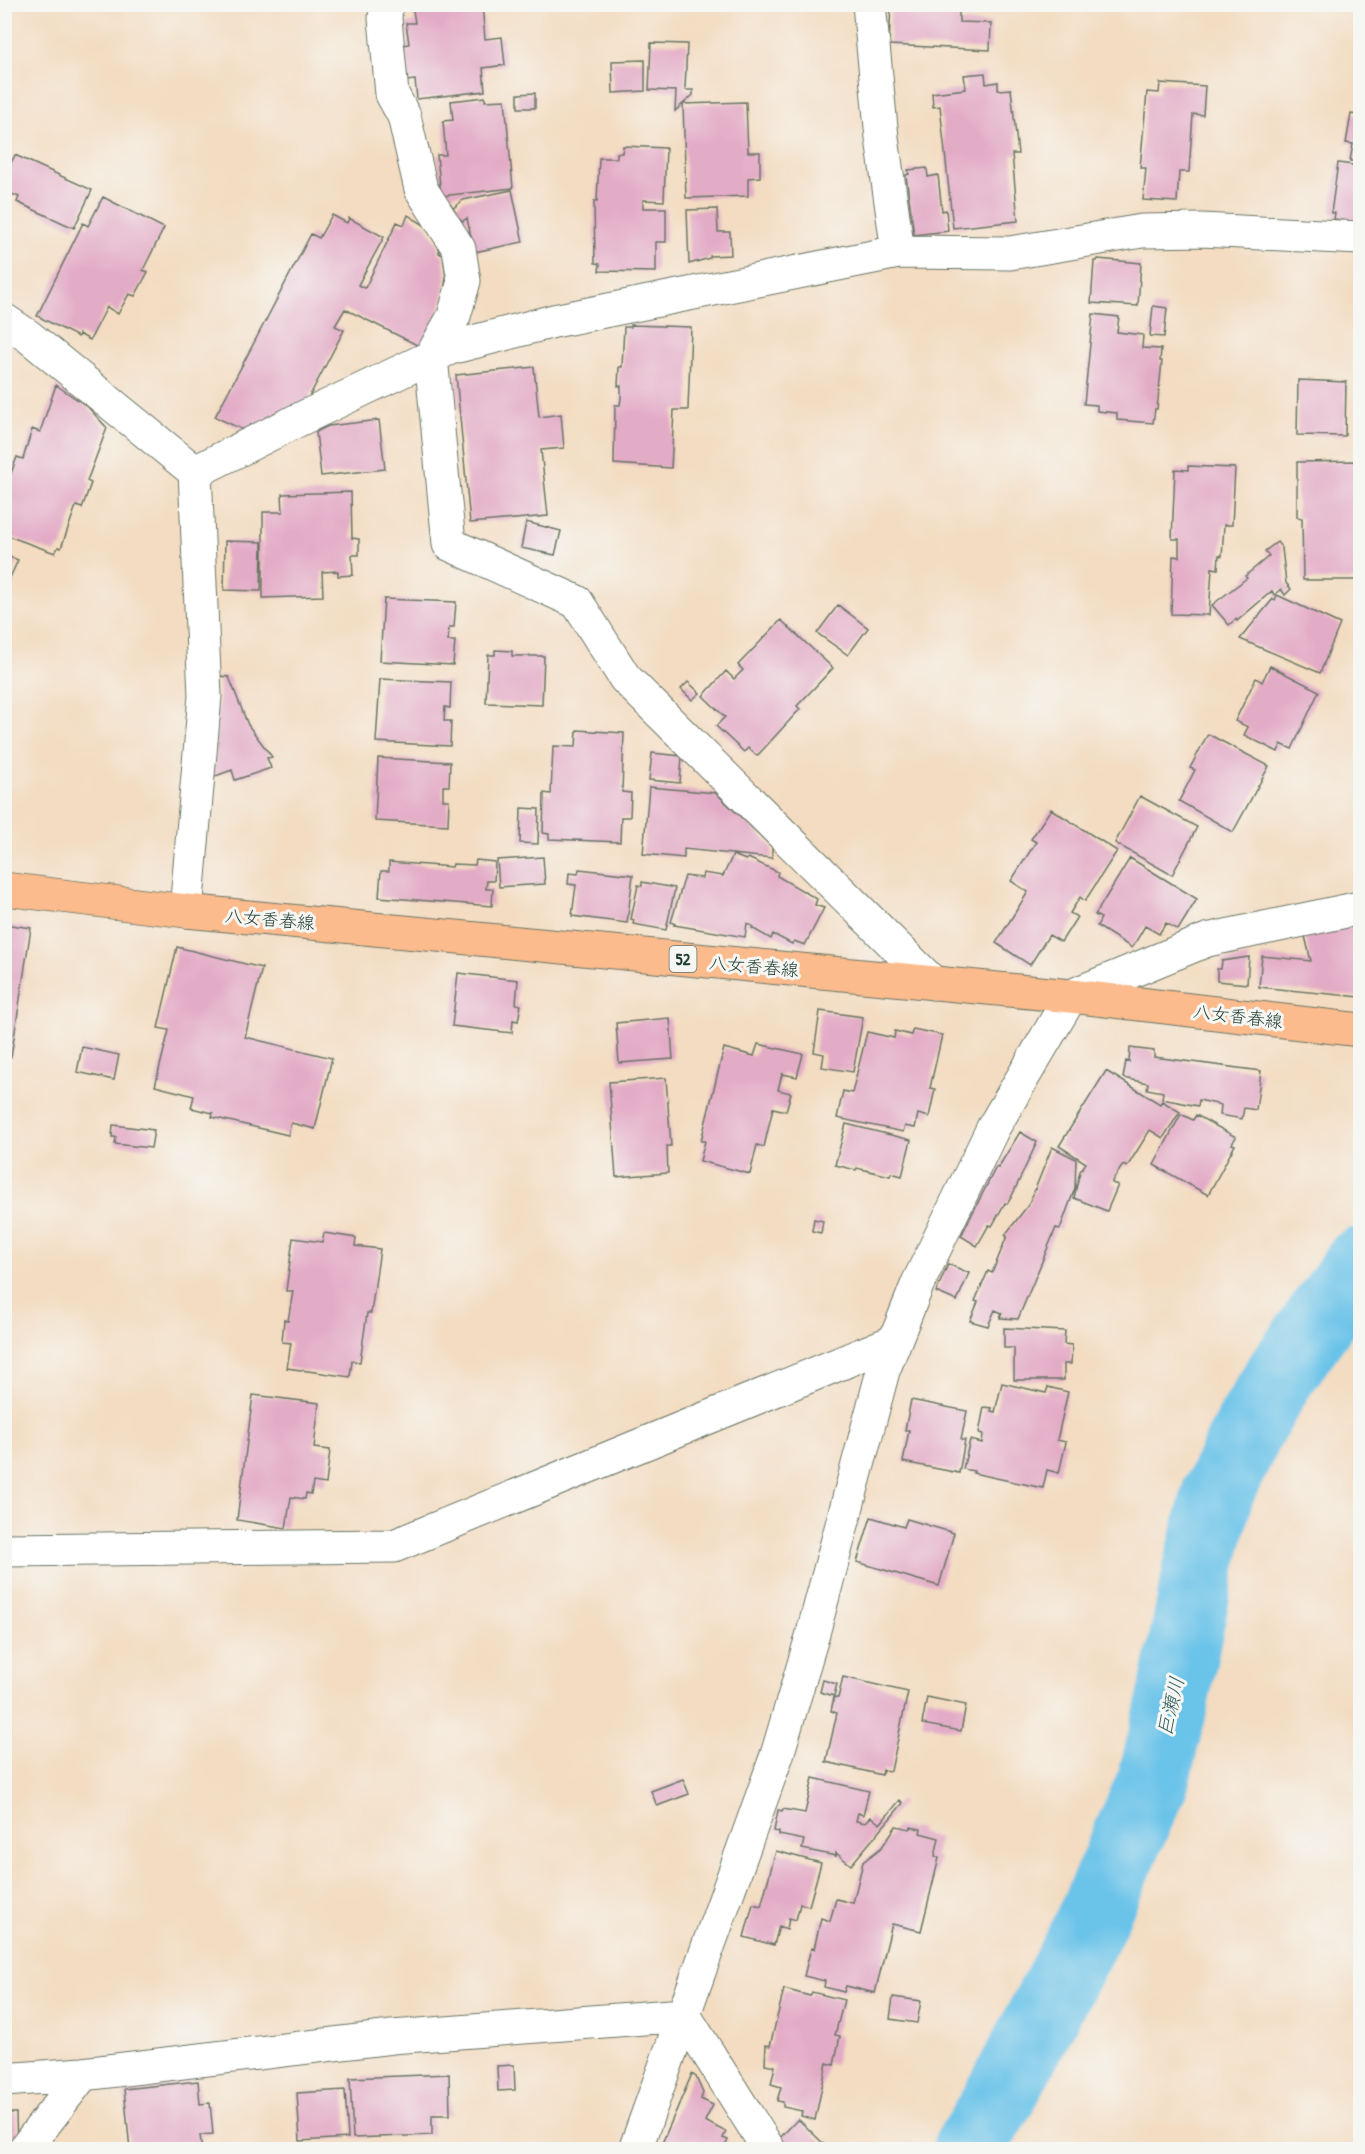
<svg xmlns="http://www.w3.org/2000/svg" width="1365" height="2154" font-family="'Patrick Hand','Klee One',sans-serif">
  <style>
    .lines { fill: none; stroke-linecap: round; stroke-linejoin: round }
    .river { stroke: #6bc3e9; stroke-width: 72 }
    .building { fill: #e3acc6 }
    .street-casing { stroke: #697565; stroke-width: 35 }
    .primary-casing { stroke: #697565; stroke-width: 35 }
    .street { stroke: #fff; stroke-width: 33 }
    .primary { stroke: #fbbb8c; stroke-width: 33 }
    .labels { text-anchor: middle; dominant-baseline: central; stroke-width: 6; stroke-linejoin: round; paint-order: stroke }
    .shield { fill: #f6f6f2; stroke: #60746d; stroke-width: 1.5 }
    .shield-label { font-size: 16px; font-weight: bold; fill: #1f3d34 }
    .street-label { font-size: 18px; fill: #1f3d34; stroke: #f6f6f2 }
    .water-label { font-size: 20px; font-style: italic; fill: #325e61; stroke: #f6f6f2 }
  </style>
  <rect width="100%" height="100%" fill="#f6f6f2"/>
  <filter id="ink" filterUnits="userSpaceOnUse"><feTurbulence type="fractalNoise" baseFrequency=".0167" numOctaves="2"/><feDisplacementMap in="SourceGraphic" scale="12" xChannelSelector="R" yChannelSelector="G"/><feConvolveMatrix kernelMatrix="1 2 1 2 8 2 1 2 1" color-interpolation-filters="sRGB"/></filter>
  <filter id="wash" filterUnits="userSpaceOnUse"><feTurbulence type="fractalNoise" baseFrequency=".008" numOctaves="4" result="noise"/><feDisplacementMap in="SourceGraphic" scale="24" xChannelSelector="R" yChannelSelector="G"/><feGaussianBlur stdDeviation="1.35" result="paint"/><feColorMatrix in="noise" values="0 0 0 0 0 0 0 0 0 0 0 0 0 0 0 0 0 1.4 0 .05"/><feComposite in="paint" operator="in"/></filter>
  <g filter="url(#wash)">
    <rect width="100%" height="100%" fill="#f3dcc1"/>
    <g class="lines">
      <!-- river -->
      <path class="river" d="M968,2150L1003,2092L1088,1928L1153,1781L1171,1710L1200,1565L1218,1492L1247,1432L1277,1380L1360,1263"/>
    </g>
    <g id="blocks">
      <!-- building -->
      <path class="building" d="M412,4H482L485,39L502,37L505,65L483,68L485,91L417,99L415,80L406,81L403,45L409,44L406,23H415Z
        M891,4H959V22L991,23L990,50L889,45Z
        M651,43L687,44L685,90H693V95L675,111L676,91L649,90Z
        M645,60V91L613,93L612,61Z
        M985,73L986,84L998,82V90L1011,89L1018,154H1012L1018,221L953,228L940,106L933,107L932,93L966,89L964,75Z
        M1160,83L1205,86L1203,115L1193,114L1189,172H1179L1177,202L1143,200L1146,168H1140L1147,92L1159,93Z
        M535,93V108H518V94Z
        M485,97V101L505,100L513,188L441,196L437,155H446L443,121L453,120L451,101Z
        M746,102L748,152H760V177L748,178V196L686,198L683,104Z
        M1359,104H1360V162L1350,161L1353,144L1346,143L1351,114L1358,115Z
        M623,146L666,148L664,201L643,200V208H666V242H656V272L599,271L600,264L595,263L594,201H597L599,158H617V153H622Z
        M15,155L92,190L74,228L17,202L19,197L4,191V177Z
        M1338,163L1360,166V223L1334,219L1335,213H1331Z
        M927,168L928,177L938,175L942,211L946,210L948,231L914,235L906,175L909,174L908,170Z
        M512,190L523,242L474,252L467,218L463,221L450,211L463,200Z
        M103,197L164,228L143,270L148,272L135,296L129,294L118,314L107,307L90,340L79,334L78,337L37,316L83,223L88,226Z
        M717,209L718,232H730L731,255L710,256V258L689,264L687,210Z
        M332,215L347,223L349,218L384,237L358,285L365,288L397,222L404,225L408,215L426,226L439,246V253L443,255L446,278L442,303L423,348L345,309L335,326L344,330L307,401L250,433L215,417L311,234L319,238Z
        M1098,259L1141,263L1138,306L1091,303L1094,261H1097Z
        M1153,306L1167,308L1164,337L1150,336Z
        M1093,314L1119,317L1117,332L1143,335L1142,348L1161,349L1160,361H1162L1157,409H1155L1153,423L1117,420V413L1097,411V405L1084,404Z
        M631,325L691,327L688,410H674L671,468L614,464L615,405H620L621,398V386H618L619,367H622L624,327H631Z
        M534,367L539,417L561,414L564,448L541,450L548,516L470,523L456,375Z
        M1298,380L1346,382L1345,436L1297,435Z
        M56,385L88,407L107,428L87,481L91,483L82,508L76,506L61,548L58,547L55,553L8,536L10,530L4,529V492L17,457L23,459L32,429L40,432Z
        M379,420L385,469L321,476L316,432L328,426Z
        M1360,461V580H1303L1302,518L1297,517V462Z
        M1188,466L1235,468L1232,525H1224L1222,556L1219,555L1218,569L1212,568L1209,615L1171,614L1173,556L1179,557V539H1172L1175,469L1188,470Z
        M351,492L352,538L359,539V555H352L353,575L338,576V571L322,572L323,596L263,598V512H283L282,494Z
        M526,522L561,531L555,555L521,548Z
        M225,541L262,542L261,591L224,590Z
        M1277,542L1282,548L1286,583L1291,589L1285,595L1281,589L1274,595L1272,591L1237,621L1236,619L1229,625L1212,605L1247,578L1245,576L1269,556L1265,551Z
        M4,555L18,560L4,591Z
        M1277,595L1340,624L1320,673L1240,639L1273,599L1275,600Z
        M384,599L456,602L454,627H449L448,641H455L453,665L380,661Z
        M838,605L868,628L848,655L817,633Z
        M781,620L833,668L797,706L800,709L757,756L748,748L744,752L716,726L725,717L703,696L726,671L734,679L743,670L738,665Z
        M495,650L512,651V656H544L542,705L486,703L488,655H495Z
        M1270,666L1319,691L1292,749L1281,744L1278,752L1244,735L1248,727L1235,721L1256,678L1262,682Z
        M220,676L229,677L248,725L272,757L267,758L271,768L235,780L232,770L213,777Z
        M380,679L451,682L450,708L445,707L444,721H451L450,746L376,742Z
        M688,682L700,693L692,700L681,689Z
        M577,730L624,733L622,792L631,793L630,817H621L620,842L549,839V834L543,833L544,793L551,794L553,746L576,747Z
        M1208,734L1269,766L1233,832L1179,801L1195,770L1190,768Z
        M652,753L682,756L680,783L649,780Z
        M378,758L450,762L449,786H443V800H449L448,825L375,821Z
        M649,787L716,793L772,847V858L684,849V858L643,854Z
        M1140,796L1197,827L1172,875L1115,843Z
        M521,808L539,809L538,844L520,843Z
        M1051,809L1117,851L1085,901L1080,897L1070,913L1077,917L1061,942L1049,935L1030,965L996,943L1028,892L1011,881L1036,842L1031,839Z
        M733,855L746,860L748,858L778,872L777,876L817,899L815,905L824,908L805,945L794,941L792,944L773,934L771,939L752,928L753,927L747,923L745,937L674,925L675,924L671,922L685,876L702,878L703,873L723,876Z
        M543,857L545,884L499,887L497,860Z
        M1130,858L1197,899L1178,930L1166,923L1159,934L1145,926L1132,948L1097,926L1101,918L1095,915Z
        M476,860L495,862L494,881H487L486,889H493L492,906L379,897L381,871H389V862L452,867L453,864L475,865Z
        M579,869L633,875L627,923L572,916L576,885L568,884L569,873L578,874Z
        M642,882L675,888L666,930L633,924L634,920L631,919L638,885L642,886Z
        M4,924L31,928L11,1057L4,1055Z
        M1360,925V997L1259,987L1262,956L1311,961L1305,936Z
        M177,947L262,968L245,1037L332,1058L315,1129L291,1123L288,1135L212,1117L213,1113L191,1108L194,1096L155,1086L169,1030L158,1028Z
        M1249,957L1247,984L1217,981V969H1221L1222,961Z
        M458,973L518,980L516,1004L521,1005L518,1021L513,1020L512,1033L452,1026Z
        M820,1011L863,1017L853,1072L822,1067L824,1054L814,1052Z
        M670,1018L673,1059L619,1063L616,1023Z
        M913,1029L942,1035L930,1088L935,1089L929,1117L918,1114L915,1128L905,1126L903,1132L837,1118L843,1091L852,1093L867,1032L894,1038L895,1031L911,1035Z
        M758,1044L803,1054L797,1077L782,1074L778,1090L791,1093L786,1111L773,1108L764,1147L757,1145L750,1174L700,1161L705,1141H701L724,1048L754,1056Z
        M82,1047L119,1055L114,1080L77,1072Z
        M1130,1048L1154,1051V1057L1261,1071L1256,1110L1244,1108L1242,1119L1220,1115L1221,1105L1199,1100L1198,1106L1162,1099L1163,1092L1147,1089L1148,1083L1123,1078L1126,1061L1129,1062Z
        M1106,1071L1160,1104L1162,1101L1180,1112L1163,1138L1150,1130L1127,1167L1123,1165L1112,1181V1183L1118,1185L1107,1211L1074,1198L1080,1171L1086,1163L1059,1146Z
        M666,1078L671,1146H667L668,1173L616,1177L609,1082Z
        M1181,1114L1193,1120L1196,1115L1236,1137L1232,1144L1235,1145L1208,1195L1154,1165Z
        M846,1124L911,1140L902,1176L891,1173L890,1176L857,1168L856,1170L835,1165Z
        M113,1125L154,1130L151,1148L115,1144L116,1137H112Z
        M1020,1132L1037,1142L1011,1198L1007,1204L1005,1203L992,1226L989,1225L977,1246L961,1236L996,1167L998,1168Z
        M1052,1147L1076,1159L1075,1188L1060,1229L1056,1228L1018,1319L1000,1318L1002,1313L995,1310L988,1326L970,1321L978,1302L975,1301L988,1271L992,1273L1007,1236L1005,1235L1029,1204Z
        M814,1219L823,1221L821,1233L812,1231Z
        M324,1233L356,1238L355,1246L380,1249L371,1313H367L360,1362L352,1361L350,1377L287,1368L291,1343L282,1342L284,1320L288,1321L293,1291H286L293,1238L322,1242Z
        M948,1264L969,1273L957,1301L936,1292Z
        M1004,1328L1065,1331L1064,1344L1072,1345L1071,1364H1064V1380H1014V1348H1004Z
        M1002,1383L1046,1393L1048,1387L1068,1392L1057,1440L1066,1442L1059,1473L1047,1470L1043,1488L973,1473L974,1471L963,1469L970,1440L982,1443L983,1434L979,1433L984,1407L992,1408L991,1411L995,1412Z
        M253,1395L319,1403L314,1448L330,1450L326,1484L313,1482L311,1494L306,1493L305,1499L291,1497L286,1528L237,1520Z
        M911,1400L967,1411L961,1440H965L959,1473L903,1462L909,1430H905Z
        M871,1517L904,1527L907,1519L954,1533L939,1586L857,1562Z
        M4,1593H9L6,1624H4Z
        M843,1677L908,1692L891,1771L883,1770L882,1775L826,1762L837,1713L831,1711L834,1697L838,1698Z
        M823,1680L837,1684L834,1696L820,1692Z
        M927,1697L966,1705L961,1731L922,1724Z
        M4,1704H11L9,1734H4Z
        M813,1778L869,1791L863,1815L858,1813L856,1821L865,1823L871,1817L880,1824L900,1800L903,1803L851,1865L836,1853V1856L802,1849L804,1840L779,1835V1832L774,1831L778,1810L782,1811L783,1809L805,1813Z
        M683,1779L689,1794L657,1806L651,1791Z
        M896,1826L910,1829L911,1827L921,1829L920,1833L939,1838L935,1856L939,1858L921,1931L892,1924L875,1993L846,1986L844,1992L824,1987L825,1981L804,1976L811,1948L814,1949L821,1918L830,1921L836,1899L853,1903L863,1862L882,1847Z
        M776,1851L821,1863L809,1906L800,1904L796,1920L789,1918L787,1929L779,1926L774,1945L744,1937L753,1904L761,1906Z
        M784,1989L810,1996L812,1992L844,2000L835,2035L840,2036L834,2065L827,2063L815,2120L801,2116L802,2111L783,2107V2102L777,2101L781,2087L771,2084L775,2066L765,2064L766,2045L770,2046Z
        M893,1997L921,2001L917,2023L890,2019Z
        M514,2065L515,2090L498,2091L497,2066Z
        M449,2074L450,2115H432V2135L353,2138L350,2078Z
        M692,2074L696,2077L703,2093L701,2099L713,2105L705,2121L726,2132L723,2138L728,2140L723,2150H664L660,2148Z
        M198,2081L200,2104L210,2103L213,2134L200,2135L202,2150H130L124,2089Z
        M345,2090L348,2138L300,2141L297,2093Z
        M4,2113H16L17,2148H4Z
        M798,2119L830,2150H775L772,2146Z"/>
    </g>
  </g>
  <g filter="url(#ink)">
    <use href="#blocks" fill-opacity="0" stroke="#697565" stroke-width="1.5"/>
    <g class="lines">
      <defs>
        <path id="street" d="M386,4L385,19L392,94L404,116L421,189L459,249L464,281L454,316L431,357L449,544L577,602L625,678L933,983
          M869,4L882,138L898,252
          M4,320L28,336L195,472L205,696L186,911
          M195,472L292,423L450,348L554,321L898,252L1010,253L1142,231L1202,230L1360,238
          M4,1550L394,1546L895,1341
          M684,2015L769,2150
          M4,2080L83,2074L392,2037L684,2015
          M24,2150L83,2074
          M635,2150L777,1755L812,1637L883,1371L918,1283L993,1128L1071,996L1207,940L1360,908"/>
        <path id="primary" d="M4,889L186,911L1071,996L1360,1030"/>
      </defs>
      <!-- street casing -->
      <use href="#street" class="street-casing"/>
      <!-- primary casing -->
      <use href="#primary" class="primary-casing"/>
      <!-- street -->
      <use href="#street" class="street"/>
      <!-- primary -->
      <use href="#primary" class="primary"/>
    </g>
  </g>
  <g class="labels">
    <!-- shield labels -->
    <rect class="shield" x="669.5" y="946" width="27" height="26" rx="4.5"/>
    <g class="shield-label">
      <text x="683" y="959">52</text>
    </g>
    <!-- street labels -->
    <g class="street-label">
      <text transform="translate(270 919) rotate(5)">八女香春線</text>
      <text transform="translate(754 966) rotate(5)">八女香春線</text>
      <text transform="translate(1238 1016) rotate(7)">八女香春線</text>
    </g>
    <!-- water labels -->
    <g class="water-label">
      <text transform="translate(1170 1706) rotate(-77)">巨瀬川</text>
    </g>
  </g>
  <!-- margin -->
  <rect width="1365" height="2154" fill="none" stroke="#f6f6f2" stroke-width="24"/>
</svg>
